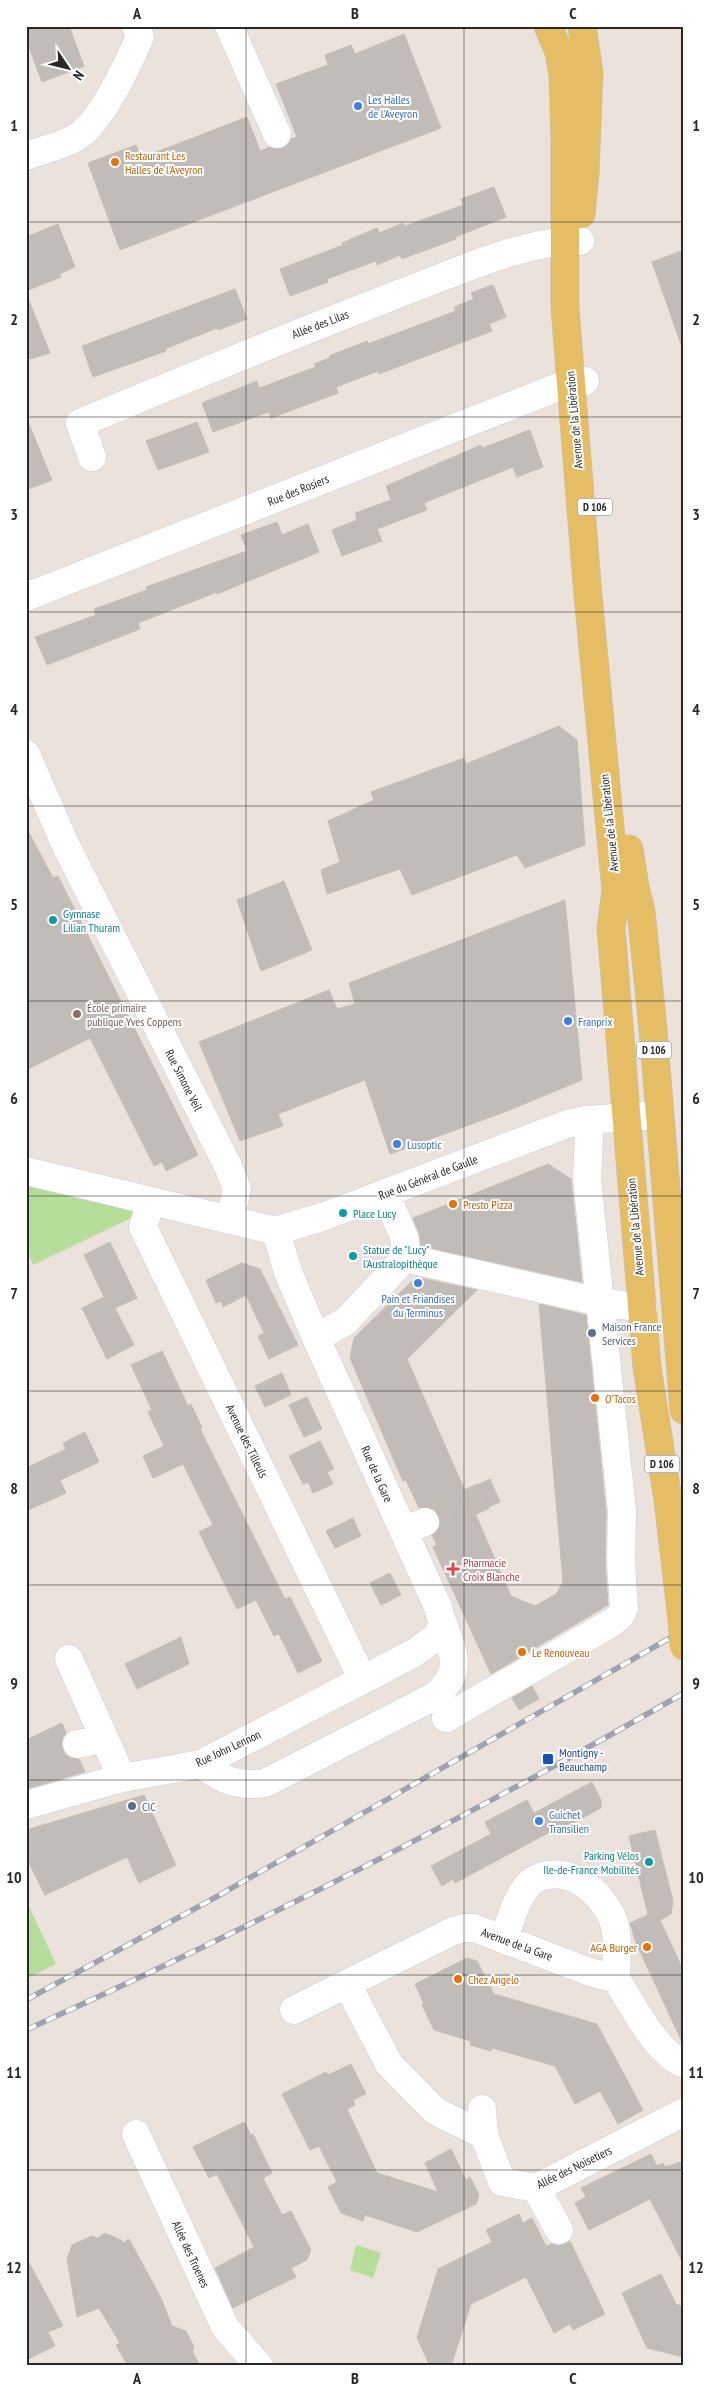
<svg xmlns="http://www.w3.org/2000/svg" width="710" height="2392" font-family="'PT Sans Narrow',sans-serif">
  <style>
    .green { fill: #b7dd9b }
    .building { fill: #c2bcb8; stroke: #c5beb5 }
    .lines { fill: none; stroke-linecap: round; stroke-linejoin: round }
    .minor-tunnel { stroke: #c3bdb7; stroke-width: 28; stroke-dasharray: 28 14; stroke-linecap: butt }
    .minor-casing { stroke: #caced9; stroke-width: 29 }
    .major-casing { stroke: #c3c3c3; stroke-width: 29 }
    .minor { stroke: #fff; stroke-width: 28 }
    .major { stroke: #e5bd65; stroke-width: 28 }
    .rail-casing { stroke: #9fa3b1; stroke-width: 5.5 }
    .rail { stroke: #fff; stroke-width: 4; stroke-dasharray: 11; stroke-linecap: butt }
    .major-bridge-casing { stroke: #c3c3c3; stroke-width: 29; stroke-linecap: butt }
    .major-bridge { stroke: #e5bd65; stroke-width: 28 }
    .grid { fill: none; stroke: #282828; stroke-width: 1; stroke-opacity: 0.55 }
    .shop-dot { fill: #3f7fe0; stroke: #fff; stroke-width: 2 }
    .food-dot { fill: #e8710a; stroke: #fff; stroke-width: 2 }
    .culture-dot { fill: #0f9aa8; stroke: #fff; stroke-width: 2 }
    .education-dot { fill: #8d6e63; stroke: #fff; stroke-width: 2 }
    .service-dot { fill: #5c6f8a; stroke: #fff; stroke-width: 2 }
    .health-dot { fill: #e0444e; stroke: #fff; stroke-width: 2 }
    .transit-dot { fill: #1a4fb4; stroke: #fff; stroke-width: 2 }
    .labels { text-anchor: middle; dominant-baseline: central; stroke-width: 4; stroke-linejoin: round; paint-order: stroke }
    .shield { fill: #fff; stroke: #686868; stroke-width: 1 }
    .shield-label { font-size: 11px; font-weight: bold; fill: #282828 }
    .shop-label { font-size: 12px; fill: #366cbe; stroke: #fff; text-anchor: start }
    .food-label { font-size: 12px; fill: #c56008; stroke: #fff; text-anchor: start }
    .street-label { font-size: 12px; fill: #282828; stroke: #fff }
    .culture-label { font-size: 12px; fill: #0d838f; stroke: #fff; text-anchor: start }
    .education-label { font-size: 12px; fill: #785e54; stroke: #fff; text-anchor: start }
    .service-label { font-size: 12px; fill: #4e5e75; stroke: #fff; text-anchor: start }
    .health-label { font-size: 12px; fill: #be3a42; stroke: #fff; text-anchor: start }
    .transit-label { font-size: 12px; fill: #164399; stroke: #fff; text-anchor: start }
    .neatline { fill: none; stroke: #282828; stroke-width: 2 }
    .grid-label { font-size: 16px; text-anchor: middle; font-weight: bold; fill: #282828 }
  </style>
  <rect width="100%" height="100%" fill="#eae2db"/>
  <!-- green -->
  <path class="green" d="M26,1185L133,1210L131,1218L33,1265L26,1247Z
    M26,1900L56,1964L26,1979Z
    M356,2245L381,2253L373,2278L350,2270Z"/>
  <!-- building -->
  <path class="building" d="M26,26H69L84,66L42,82L26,39Z
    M404,34L441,128L120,250L88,163L136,145L141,158L247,117L260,151L270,147L283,148L291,139L297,137L276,84L328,65L325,55L351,45L355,54Z
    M494,187L506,217L455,237L456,239L402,259L400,255L377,265L376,261L327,279L328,282L290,296L280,269L343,245L342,243L377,228L379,233L403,223L405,226L463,205L461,199Z
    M58,224L75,267L59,274L61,277L26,291V237Z
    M684,250V344H681L652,262Z
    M493,285L506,317L489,324L492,331L379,374L378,371L336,387L338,393L271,418L269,412L213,432L202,403L257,381L259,388L316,367L314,364L330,358L329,356L367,341L368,344L456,311L454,307L474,299L471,293Z
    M235,289L247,319L218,330L217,328L165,349L166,351L93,377L82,346Z
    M27,296L50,353L30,359L26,348Z
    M26,417L52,480L26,490Z
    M197,422L209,452L158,470L146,441Z
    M530,430L543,467L517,477L513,467L424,503L427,510L377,529L382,541L342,556L332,530L357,520L355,513L391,500L386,486L481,445L482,448Z
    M277,522L282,535L308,524L319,552L217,594V592L138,623L140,629L47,665L35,637L96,615L94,609L147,590L146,587L247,551L241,535Z
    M559,726L577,740L585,845L525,868L517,855L412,895L400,869L327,894L321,870L340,862L328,821L374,800L371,792L464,758L466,764Z
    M26,827L53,878L58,876L198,1155L166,1171L162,1162L154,1166L90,1038L26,1070Z
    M284,881L312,950L261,971L237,900Z
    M565,900L582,1080L507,1111L390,1154L365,1080L278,1114L283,1126L240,1141L199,1042L329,990L337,1009L355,1004L349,983Z
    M548,1164L571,1179L582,1282L421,1246L419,1233L413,1218Z
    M110,1242L137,1298L115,1308L134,1345L107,1359L82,1308L104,1297L84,1255Z
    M242,1263L260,1269L298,1345L269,1359L258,1336L264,1333L246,1295L223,1307L221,1301L216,1303L206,1280Z
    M416,1277L477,1290L407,1359L465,1491L490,1479L500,1502L475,1513L511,1596L535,1606L556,1594L563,1582L539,1304L586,1315L606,1512L605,1562L608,1605L491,1674L433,1547L437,1545L432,1535L440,1525L439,1516L435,1510L428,1507L419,1508L406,1480L403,1481L350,1358L354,1338Z
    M162,1351L188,1406L191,1404L202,1428L200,1429L285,1599L290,1597L322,1661L298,1673L279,1634L274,1636L256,1600L237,1609L199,1532L213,1525L183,1464L153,1478L143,1456L164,1446L148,1412L152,1410L131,1365Z
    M282,1373L291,1395L265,1407L255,1386Z
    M307,1397L322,1429L304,1437L289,1405Z
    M85,1432L99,1462L60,1480L66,1493L26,1511V1468L66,1449L63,1443Z
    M320,1441L334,1469L327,1472L333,1484L313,1493L308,1482L303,1484L289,1456Z
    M353,1518L361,1536L335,1548L326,1531Z
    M390,1573L401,1595L381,1605L370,1583Z
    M181,1637L189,1664L137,1689L125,1664Z
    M532,1686L539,1699L519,1710L512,1698Z
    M62,1723L66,1733L62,1739V1746L65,1754L71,1758L79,1759L85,1772L26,1789V1740Z
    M592,1782L601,1800V1808L562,1829L561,1826L455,1883L453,1879L442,1886L431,1866L491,1834L485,1822L527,1800L534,1813Z
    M144,1795L176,1865L139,1883L127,1857L45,1895L26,1857V1830Z
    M655,1830L673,1901L671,1914L660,1920L684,1972V2046L636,1943L630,1923L648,1915L629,1836Z
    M467,1958L477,1961L494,1994L597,2024L643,2110L618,2124L600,2091L575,2104L555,2066L492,2048L491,2051L470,2045L471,2041L434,2030L422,2005L424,2004L415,1984Z
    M351,2064L366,2094L353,2100L355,2105L347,2109L377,2173L438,2192L425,2163L451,2149L466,2180L470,2177L479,2195L476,2204L417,2232L365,2215L363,2221L341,2213L328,2187L337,2182L319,2146L310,2150L282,2094L326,2072L328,2075Z
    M244,2122L251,2135L253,2134L272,2173L263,2178L282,2215L291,2211L311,2250L307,2260L291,2268L296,2277L233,2308L215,2268L254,2247L217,2174L209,2178L193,2147Z
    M651,2154L657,2166L663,2163L665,2167L684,2161V2265L650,2199L589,2230L575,2203L586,2197L581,2188Z
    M519,2214L523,2223L532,2218L546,2246L551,2244L559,2246L570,2241L605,2314L573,2330L570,2324L554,2333L526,2277L471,2304L451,2366H430L417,2338L438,2269L492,2242L486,2230Z
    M105,2233L121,2240L123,2243L129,2239L161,2298L172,2326L186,2331L194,2347L192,2351L200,2366H128L116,2345L120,2343L99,2308L77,2317L67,2259L72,2245L92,2236L98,2238Z
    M26,2257L63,2326L48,2332L55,2346L26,2360Z
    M661,2274L676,2304L684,2307V2357L647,2348L622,2293Z"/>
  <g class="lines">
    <!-- minor-tunnel -->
    <path class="minor-tunnel" d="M425,1522L484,1496"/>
    <defs>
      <path id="minor" d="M229,26L277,134
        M26,156C42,150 62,146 77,137C102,121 128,64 140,37L136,26
        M92,457L80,423C191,377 301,331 414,288C461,270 530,239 580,241
        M26,597L571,382L585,381
        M26,754L66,846L228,1166L237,1189L230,1219
        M26,1171L276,1231L325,1216L567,1124L586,1120L659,1115
        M151,1202L143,1227L363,1680
        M405,1258L600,1302L643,1308
        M316,1338L346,1321L405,1258V1239L385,1193
        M403,1531L425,1522
        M69,1659L122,1778
        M446,1718L613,1622L621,1615L624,1608L621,1562L622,1511L587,1179L589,1136
        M77,1744L104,1739
        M201,1764C221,1780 239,1787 265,1783L435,1696C471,1667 446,1643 438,1607L316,1338L288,1272L276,1231
        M26,1805L122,1778L201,1764L414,1653L436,1637L442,1627
        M504,1938C511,1920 516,1897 530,1883C533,1879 539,1878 543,1876C571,1868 598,1890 611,1915C620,1933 616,1960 616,1979
        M347,1984L389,2064L435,2111L484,2135
        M294,2010L453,1931L464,1928H474L590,1972L616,1979C632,2004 656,2053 684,2064
        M482,2109L484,2135L502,2182L536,2188L684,2112
        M136,2134L225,2327L259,2366
        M536,2188L559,2230"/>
      <path id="major" d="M548,26L559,52L563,75L565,139V308L587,584L616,891L611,928L647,1367L668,1500L682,1620
        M581,214L585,173L589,73L582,26
        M629,849L635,887L641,911L653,1029L684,1410"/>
    </defs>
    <!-- minor casing -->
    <use href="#minor" class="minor-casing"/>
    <!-- major casing -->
    <use href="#major" class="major-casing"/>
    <!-- minor -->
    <use href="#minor" class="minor"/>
    <!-- major -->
    <use href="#major" class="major"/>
    <defs>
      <path id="rail" d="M26,2000L209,1901L684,1630
        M26,2030C250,1928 471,1816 684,1693"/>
    </defs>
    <!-- rail casing -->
    <use href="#rail" class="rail-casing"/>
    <!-- rail -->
    <use href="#rail" class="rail"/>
    <defs>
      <path id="major-bridge" d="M682,1620L684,1646"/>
    </defs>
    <!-- major-bridge casing -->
    <use href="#major-bridge" class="major-bridge-casing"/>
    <!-- major-bridge -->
    <use href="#major-bridge" class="major-bridge"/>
  </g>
  <!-- grid -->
  <path class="grid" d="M246,26V2366M464,26V2366M26,222H684M26,417H684M26,612H684M26,806H684M26,1001H684M26,1196H684M26,1391H684M26,1585H684M26,1780H684M26,1975H684M26,2170H684"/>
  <!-- markers -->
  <g class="shop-dot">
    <circle cx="358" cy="106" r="5"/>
    <circle cx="568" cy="1021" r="5"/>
    <circle cx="397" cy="1144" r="5"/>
    <circle cx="418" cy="1283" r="5"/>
    <circle cx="539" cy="1821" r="5"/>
  </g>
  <g class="food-dot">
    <circle cx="115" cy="162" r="5"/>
    <circle cx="453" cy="1204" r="5"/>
    <circle cx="595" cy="1398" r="5"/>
    <circle cx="522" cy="1652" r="5"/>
    <circle cx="647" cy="1947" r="5"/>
    <circle cx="458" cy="1979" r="5"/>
  </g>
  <g class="culture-dot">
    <circle cx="53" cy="920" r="5"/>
    <circle cx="343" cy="1213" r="5"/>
    <circle cx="353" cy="1256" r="5"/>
    <circle cx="649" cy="1862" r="5"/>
  </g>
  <circle class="education-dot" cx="77" cy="1014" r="5"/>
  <g class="service-dot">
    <circle cx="592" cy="1333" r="5"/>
    <circle cx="132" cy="1806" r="5"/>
  </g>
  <path class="health-dot" d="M450.5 1561.5h5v5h5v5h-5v5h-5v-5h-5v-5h5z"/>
  <rect class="transit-dot" x="542" y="1753" width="12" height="12" rx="2.5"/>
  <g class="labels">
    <!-- shield labels -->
    <g class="shield">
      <rect x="577.5" y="498.5" width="35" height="17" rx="4"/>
      <rect x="636.5" y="1041.5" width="35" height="17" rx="4"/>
      <rect x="644.5" y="1455.5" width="35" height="17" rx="4"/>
    </g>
    <g class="shield-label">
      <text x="595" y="507">D 106</text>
      <text x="654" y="1050">D 106</text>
      <text x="662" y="1464">D 106</text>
    </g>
    <!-- shop labels -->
    <g class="shop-label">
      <text x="368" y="99">Les Halles<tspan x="368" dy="14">de l'Aveyron</tspan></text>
      <text x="578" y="1021">Franprix</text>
      <text x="407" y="1144">Lusoptic</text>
      <text x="418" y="1298" text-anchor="middle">Pain et Friandises<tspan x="418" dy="14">du Terminus</tspan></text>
      <text x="549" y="1814">Guichet<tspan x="549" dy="14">Transilien</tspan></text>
    </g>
    <!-- food labels -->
    <g class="food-label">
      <text x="125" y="155">Restaurant Les<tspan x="125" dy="14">Halles de l'Aveyron</tspan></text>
      <text x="463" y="1204">Presto Pizza</text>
      <text x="605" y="1398">O'Tacos</text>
      <text x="532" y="1652">Le Renouveau</text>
      <text x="637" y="1947" text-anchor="end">AGA Burger</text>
      <text x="468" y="1979">Chez Angelo</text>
    </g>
    <!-- street labels -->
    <g class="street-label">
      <text transform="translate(320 324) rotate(-21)">Allée des Lilas</text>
      <text transform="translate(574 420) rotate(-95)">Avenue de la Libération</text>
      <text transform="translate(298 490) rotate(-22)">Rue des Rosiers</text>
      <text transform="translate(609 823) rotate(-96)">Avenue de la Libération</text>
      <text transform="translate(184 1080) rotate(63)">Rue Simone Veil</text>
      <text transform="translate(428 1177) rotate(-21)">Rue du Général de Gaulle</text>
      <text transform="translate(635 1227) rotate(-95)">Avenue de la Libération</text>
      <text transform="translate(247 1441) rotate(64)">Avenue des Tilleuls</text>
      <text transform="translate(377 1474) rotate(66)">Rue de la Gare</text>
      <text transform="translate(228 1748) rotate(-25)">Rue John Lennon</text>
      <text transform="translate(517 1944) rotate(20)">Avenue de la Gare</text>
      <text transform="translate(574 2167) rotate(-26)">Allée des Noisetiers</text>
      <text transform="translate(191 2254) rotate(65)">Allée des Troenes</text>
    </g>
    <!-- culture labels -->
    <g class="culture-label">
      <text x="63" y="913">Gymnase<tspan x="63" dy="14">Lilian Thuram</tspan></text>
      <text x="353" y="1213">Place Lucy</text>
      <text x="363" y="1249">Statue de "Lucy"<tspan x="363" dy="14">l'Australopithèque</tspan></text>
      <text x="639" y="1855" text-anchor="end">Parking Vélos<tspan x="639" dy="14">Ile-de-France Mobilités</tspan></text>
    </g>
    <!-- education labels -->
    <g class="education-label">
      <text x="87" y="1007">École primaire<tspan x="87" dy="14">publique Yves Coppens</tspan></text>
    </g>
    <!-- service labels -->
    <g class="service-label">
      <text x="602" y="1326">Maison France<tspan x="602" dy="14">Services</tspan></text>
      <text x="142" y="1806">CIC</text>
    </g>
    <!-- health labels -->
    <g class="health-label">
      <text x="463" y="1562">Pharmacie<tspan x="463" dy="14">Croix Blanche</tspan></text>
    </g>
    <!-- transit labels -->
    <g class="transit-label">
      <text x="559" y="1752">Montigny -<tspan x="559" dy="14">Beauchamp</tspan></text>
    </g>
  </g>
  <!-- border -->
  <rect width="710" height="2392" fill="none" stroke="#ffffff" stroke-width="55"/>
  <!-- north arrow -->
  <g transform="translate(68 68) rotate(125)" stroke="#ffffff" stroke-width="4" paint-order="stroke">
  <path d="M0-4L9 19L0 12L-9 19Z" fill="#282828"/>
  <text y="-8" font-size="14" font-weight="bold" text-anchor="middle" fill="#282828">N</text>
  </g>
  <rect x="28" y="28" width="654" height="2336" class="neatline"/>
  <g class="grid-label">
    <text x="137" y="19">A</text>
    <text x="355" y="19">B</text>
    <text x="573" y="19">C</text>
    <text x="14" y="131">1</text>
    <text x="696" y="131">1</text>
    <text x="14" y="325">2</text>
    <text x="696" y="325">2</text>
    <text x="14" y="520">3</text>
    <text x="696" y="520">3</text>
    <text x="14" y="715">4</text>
    <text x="696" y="715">4</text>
    <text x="14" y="910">5</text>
    <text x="696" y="910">5</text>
    <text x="14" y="1104">6</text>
    <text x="696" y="1104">6</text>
    <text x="14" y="1299">7</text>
    <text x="696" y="1299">7</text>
    <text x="14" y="1494">8</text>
    <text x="696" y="1494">8</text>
    <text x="14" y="1689">9</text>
    <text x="696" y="1689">9</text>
    <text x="14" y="1883">10</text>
    <text x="696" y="1883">10</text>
    <text x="14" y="2078">11</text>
    <text x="696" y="2078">11</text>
    <text x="14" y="2273">12</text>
    <text x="696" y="2273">12</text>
    <text x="137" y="2384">A</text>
    <text x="355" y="2384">B</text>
    <text x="573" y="2384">C</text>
  </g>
</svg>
